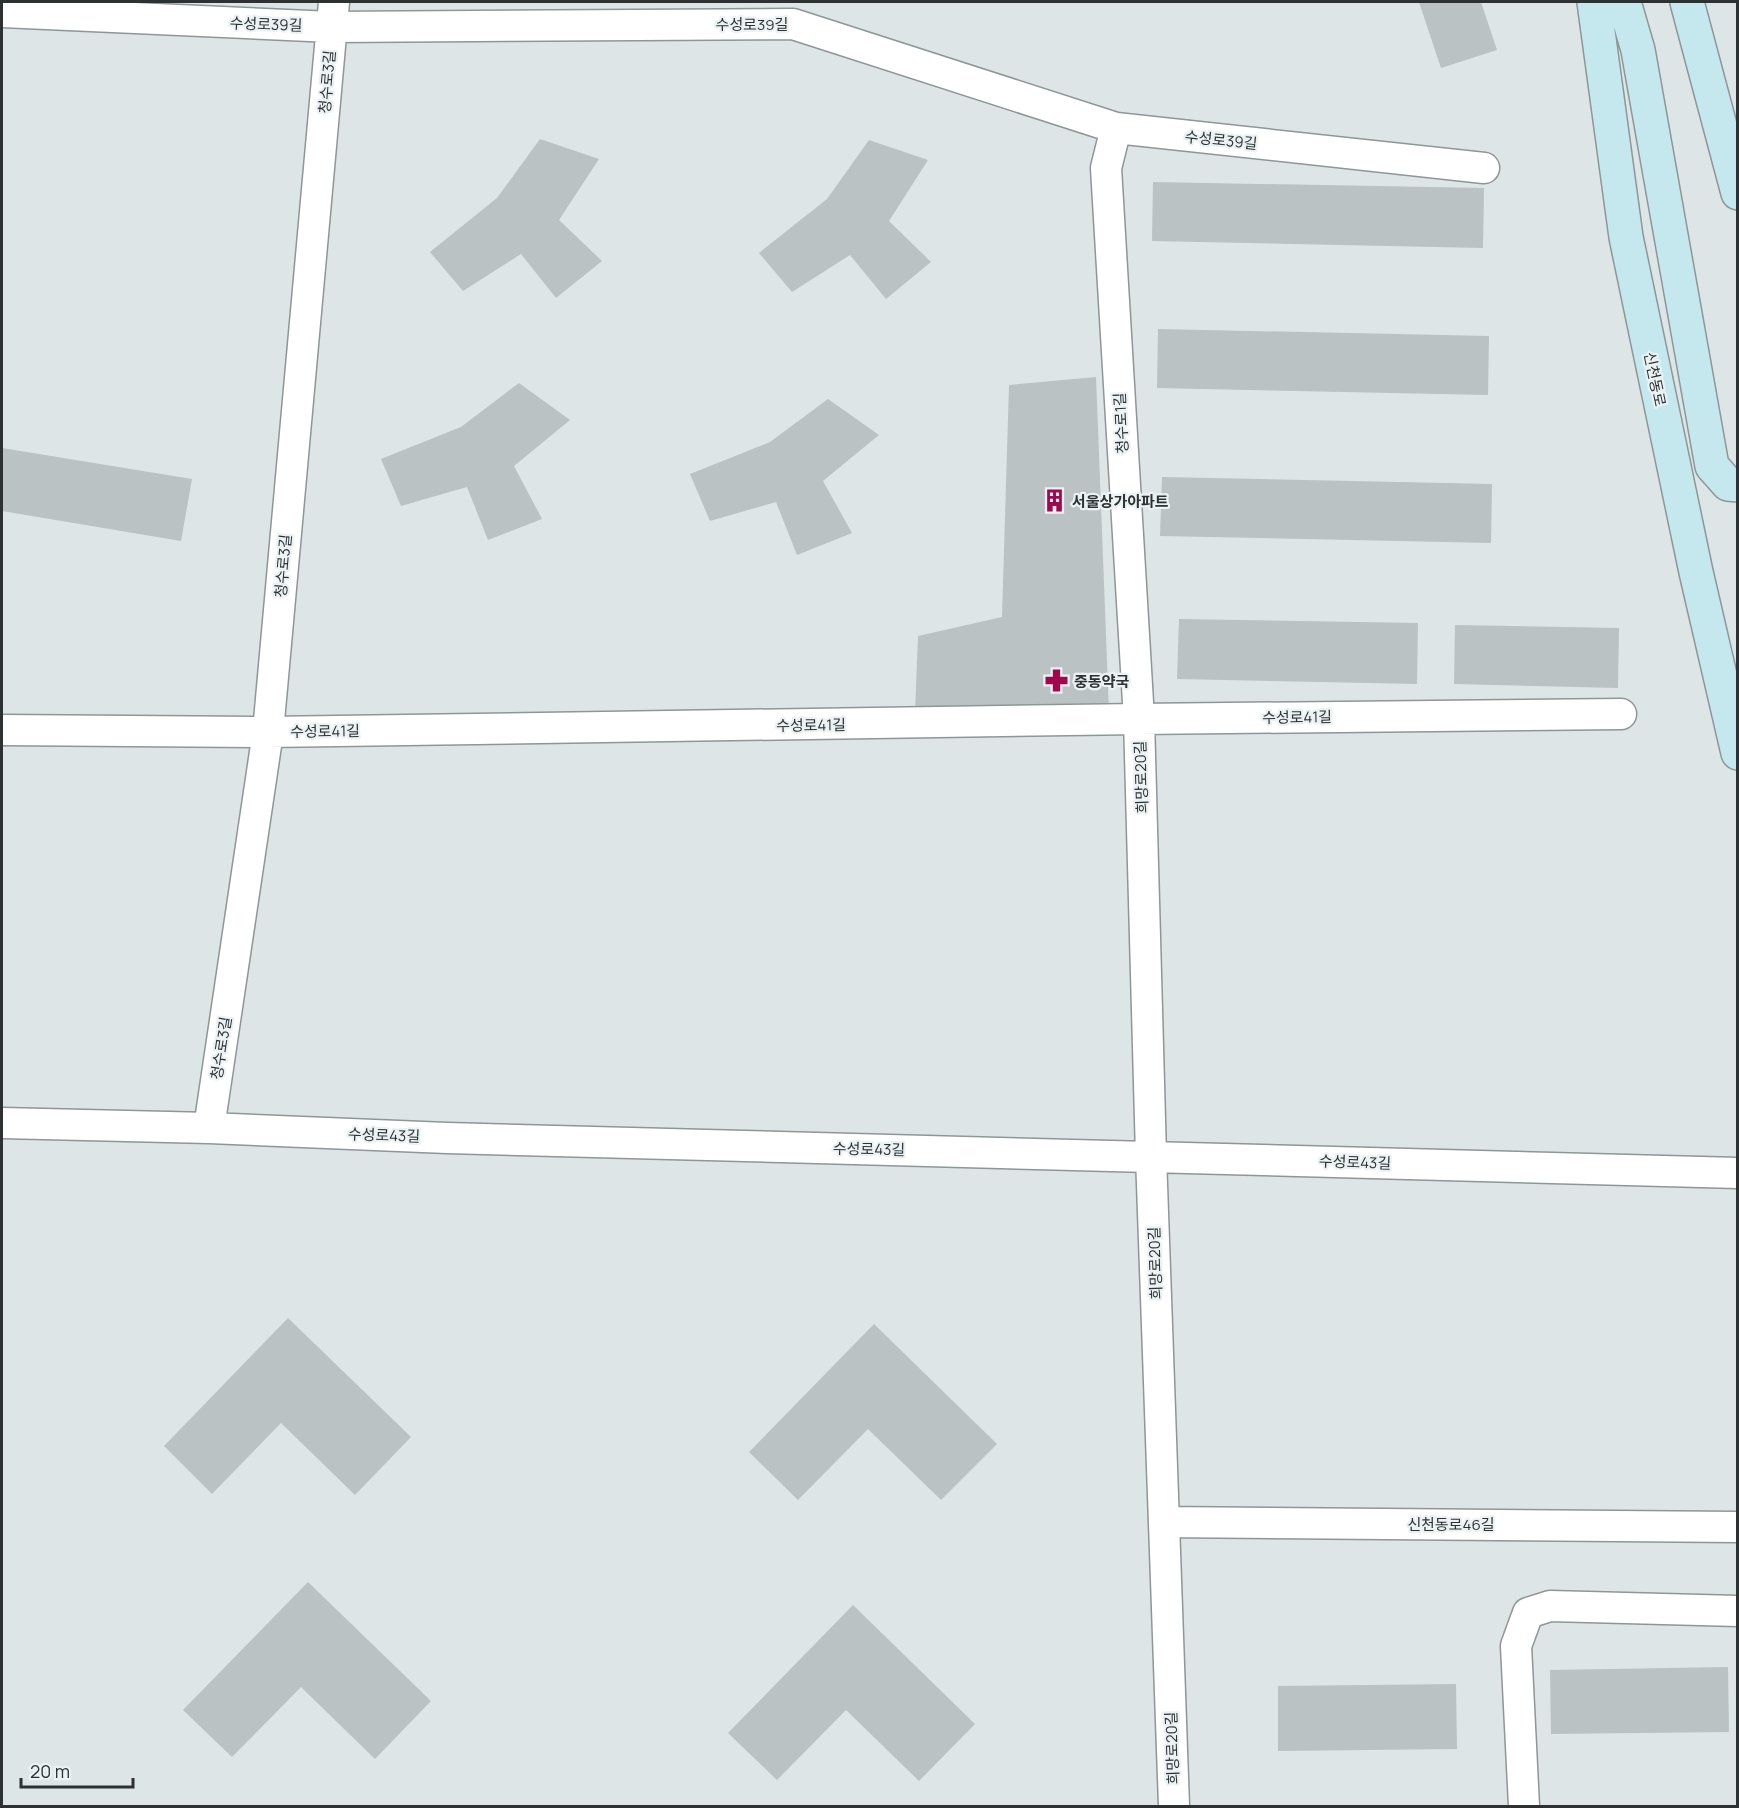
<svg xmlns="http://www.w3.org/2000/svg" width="1739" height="1808" font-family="Manrope,'Noto Sans KR',sans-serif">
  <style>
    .building { fill: #bac2c3 }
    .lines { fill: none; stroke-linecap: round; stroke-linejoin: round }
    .street-casing { stroke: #8e9697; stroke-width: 33 }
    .secondary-casing { stroke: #8e9697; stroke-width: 36 }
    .street { stroke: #fff; stroke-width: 30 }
    .secondary { stroke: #c5e8ef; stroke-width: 33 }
    .labels { text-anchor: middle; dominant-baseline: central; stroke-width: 4.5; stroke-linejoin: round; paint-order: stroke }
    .street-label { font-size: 15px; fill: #2e3132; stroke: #eaf2f4 }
    .poi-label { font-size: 15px; font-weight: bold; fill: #2e3132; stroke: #eaf2f4; text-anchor: start }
  </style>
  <rect width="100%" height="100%" fill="#dde5e7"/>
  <!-- building -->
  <path class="building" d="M1419,2H1481L1497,50L1441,68Z
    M540,139L599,159L559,220L602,261L556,298L521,254L463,291L430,252L497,198Z
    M869,140L928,160L889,221L931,262L886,299L850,255L792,292L759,253L827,199Z
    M1153,182L1484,188L1483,248L1152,241Z
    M1158,329L1489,336L1488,395L1157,388Z
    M1096,377L1109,712L915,713L918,636L1002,617L1009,385Z
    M519,383L570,420L514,466L542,519L488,540L467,487L401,506L381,459L461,427Z
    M828,399L879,435L823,481L852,533L797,555L776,502L710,521L690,474L770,442Z
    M2,448L192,479L181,541L2,511Z
    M1162,477L1492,484L1491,543L1160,536Z
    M1179,619L1418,623L1417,684L1177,679Z
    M1455,625L1619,628L1618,688L1454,684Z
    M288,1318L411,1437L355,1495L281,1423L212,1494L164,1446Z
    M874,1324L997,1444L941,1500L868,1429L798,1500L749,1452Z
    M308,1582L431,1701L375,1759L301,1687L232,1757L183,1710Z
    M853,1605L975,1724L919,1781L846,1710L777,1780L728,1733Z
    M1728,1667L1729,1732L1551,1734L1550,1670Z
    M1456,1684L1457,1749L1278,1751V1686Z"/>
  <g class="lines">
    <defs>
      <path id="street" d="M2,12L332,27L793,24L1116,128L1484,168
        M1116,128L1106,168L1139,719L1151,1156L1174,1806
        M2,730L268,732L1139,719L1621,714
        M2,1123L209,1128L447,1138L1738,1173
        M209,1128L268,732L334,2
        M1164,1522L1738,1527
        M1524,1806L1516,1646L1528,1613L1550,1606L1738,1611"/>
      <path id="secondary" d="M1594,2L1626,237L1696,572L1738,753
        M1624,2L1638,50L1712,466L1728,484L1738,485
        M1687,2L1738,193"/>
    </defs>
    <!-- street casing -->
    <use href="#street" class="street-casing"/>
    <!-- secondary casing -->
    <use href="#secondary" class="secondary-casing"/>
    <!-- street -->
    <use href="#street" class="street"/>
    <!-- secondary -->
    <use href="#secondary" class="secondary"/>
  </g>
  <!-- icons -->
  <defs>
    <symbol id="building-bare" viewBox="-9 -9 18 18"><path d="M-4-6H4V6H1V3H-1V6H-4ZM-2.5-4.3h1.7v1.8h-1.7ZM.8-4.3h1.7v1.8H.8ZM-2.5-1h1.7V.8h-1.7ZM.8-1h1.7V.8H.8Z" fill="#a0084d" stroke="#eaf2f4" stroke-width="2.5" paint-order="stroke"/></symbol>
    <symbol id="pharmacy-bare" viewBox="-9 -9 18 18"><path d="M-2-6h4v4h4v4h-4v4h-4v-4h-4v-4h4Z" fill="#a0084d" stroke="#eaf2f4" stroke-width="2.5" paint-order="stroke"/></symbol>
  </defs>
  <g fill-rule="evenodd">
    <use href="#building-bare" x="1038" y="484" width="33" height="33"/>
    <use href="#pharmacy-bare" x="1040" y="664" width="33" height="33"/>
  </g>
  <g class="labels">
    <!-- street labels -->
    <g class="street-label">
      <text transform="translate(266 24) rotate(2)">수성로39길</text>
      <text x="752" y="24">수성로39길</text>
      <text transform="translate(327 82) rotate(-85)">청수로3길</text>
      <text transform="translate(1221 140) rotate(6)">수성로39길</text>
      <text transform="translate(1655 379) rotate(78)">신천동로</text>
      <text transform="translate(1121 423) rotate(-93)">청수로1길</text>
      <text transform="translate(283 566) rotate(-85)">청수로3길</text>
      <text transform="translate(1297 717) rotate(-1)">수성로41길</text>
      <text transform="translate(811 725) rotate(-1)">수성로41길</text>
      <text transform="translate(325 731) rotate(-1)">수성로41길</text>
      <text transform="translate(1141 777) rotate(-92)">희망로20길</text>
      <text transform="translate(221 1048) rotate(-81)">청수로3길</text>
      <text transform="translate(384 1135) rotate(2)">수성로43길</text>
      <text transform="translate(869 1149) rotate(1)">수성로43길</text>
      <text transform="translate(1355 1162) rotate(2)">수성로43길</text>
      <text transform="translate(1155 1263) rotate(-92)">희망로20길</text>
      <text x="1451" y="1524">신천동로46길</text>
      <text transform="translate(1172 1748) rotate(-92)">희망로20길</text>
    </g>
    <!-- poi labels -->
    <g class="poi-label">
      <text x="1072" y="501">서울상가아파트</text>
      <text x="1074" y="681">중동약국</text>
    </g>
  </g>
  <!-- border -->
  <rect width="1739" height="1808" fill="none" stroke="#2e3132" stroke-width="6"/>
  <!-- scale -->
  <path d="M21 1778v9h112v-9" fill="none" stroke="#2e3132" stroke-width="3"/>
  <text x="30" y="1778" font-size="18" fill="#2e3132" stroke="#eaf2f4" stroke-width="4.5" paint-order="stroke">20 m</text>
</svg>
